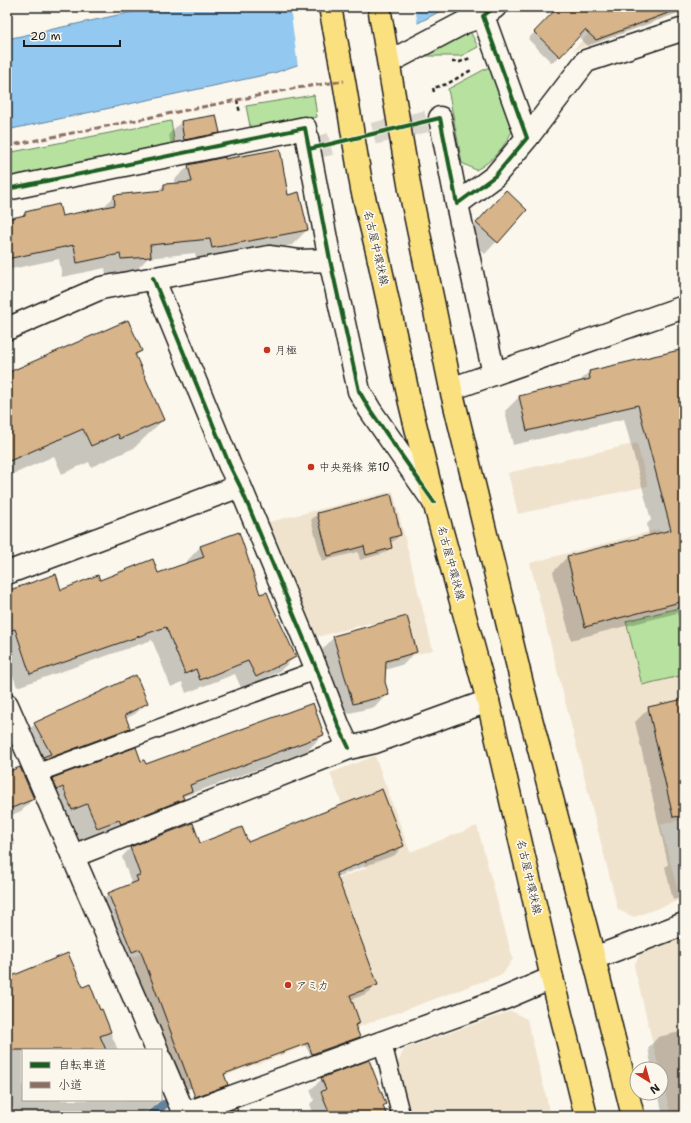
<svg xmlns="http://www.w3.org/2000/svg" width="691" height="1123" font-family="'Shantell Sans','Klee One',sans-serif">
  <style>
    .built { fill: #f0e3ce }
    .green { fill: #b6e19e; stroke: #697e5d }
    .water { fill: #93c8f1; stroke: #63839c }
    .pier { fill: #fbf7ec }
    .shadow { fill: #0003 }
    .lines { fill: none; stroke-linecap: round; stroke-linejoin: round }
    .stream { stroke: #63839c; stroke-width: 10 }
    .building { fill: #d7b489; stroke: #1c1c1c }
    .street-tunnel { stroke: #dad6cd; stroke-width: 22; stroke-dasharray: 22 11; stroke-linecap: butt }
    .lane-casing { stroke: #1c1c1c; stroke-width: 20 }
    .street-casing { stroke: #1c1c1c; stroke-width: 25 }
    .primary-casing { stroke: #1c1c1c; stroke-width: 25 }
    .path { stroke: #1c1c1c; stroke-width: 2.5; stroke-dasharray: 4 3; stroke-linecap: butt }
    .lane { stroke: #fbf7ec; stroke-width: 17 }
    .street { stroke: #fbf7ec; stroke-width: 22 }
    .primary { stroke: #fbe080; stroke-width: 22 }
    .quiet { stroke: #8d6e63; stroke-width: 3; stroke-dasharray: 6 3; stroke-linecap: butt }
    .cycleway-casing { stroke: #fbf7ec; stroke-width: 6 }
    .cycleway { stroke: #1b5e20; stroke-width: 4 }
    .poi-dot { fill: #c8321e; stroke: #fbf7ec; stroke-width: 1.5 }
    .labels { text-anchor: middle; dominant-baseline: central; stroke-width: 3.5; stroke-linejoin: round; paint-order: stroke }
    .street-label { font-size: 11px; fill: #1c1c1c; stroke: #fbf7ec }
    .poi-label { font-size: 11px; fill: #1c1c1c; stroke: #fbf7ec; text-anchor: start }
  </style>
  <rect width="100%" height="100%" fill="#fbf7ec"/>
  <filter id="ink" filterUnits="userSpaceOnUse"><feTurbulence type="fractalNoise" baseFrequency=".025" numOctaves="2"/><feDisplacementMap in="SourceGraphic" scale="8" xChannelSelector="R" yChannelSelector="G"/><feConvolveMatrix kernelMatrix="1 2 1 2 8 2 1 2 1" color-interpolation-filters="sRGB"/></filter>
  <g filter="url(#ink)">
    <!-- built -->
    <path class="built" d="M614,7H684V10L572,51Z
      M637,443L648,486L518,514L508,473Z
      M393,491L433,650L382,664L370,623L317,637L265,523Z
      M659,529L684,629V819L661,825L680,900L634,917L618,910L530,563Z
      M375,756L410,852L477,826L513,959L503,974L186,1090L130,958L366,868L330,773Z
      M684,937V1116H671L661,1076V1069H659L634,966L640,954Z
      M511,1011L527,1019L551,1116H410L397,1065L404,1049Z"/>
    <!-- green -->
    <path class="green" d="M469,29L478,47L461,56H421Z
      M489,67L495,79L512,131C505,146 492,162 476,170L462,163L448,89Z
      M314,95L317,117L251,131L246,106Z
      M171,121L175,146L7,180V153Z
      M679,608L684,629V675L642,685L626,621Z"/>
    <!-- water -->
    <path class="water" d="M155,7H448L418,23L274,73L7,130V39Z"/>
    <!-- pier -->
    <path class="pier" d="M290,7H415L418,26L298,67Z"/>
    <!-- shadow -->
    <path class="shadow" d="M559,7H684V11L588,46L578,36L552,63L528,39Z
      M181,122L219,132L206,145L172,152L169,134Z
      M189,166L287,196L307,230L292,245L197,262L195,253L148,258L135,271L106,274L105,268L62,277L59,259L7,270V221L18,220L25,213L61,217L101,209L115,196L158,191L164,185L175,184L174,180Z
      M506,191L526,210L485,254L464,236Z
      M684,350V643L677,613L571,640L553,572L567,557L649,536L647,524L651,520L624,419L513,445L505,411L519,397L578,383L589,372Z
      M141,351L135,357L163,420L134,448L91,467L89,462L62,474L54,456L7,477V374Z
      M390,495L400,535L394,541L390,542L391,547L385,553L360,560L358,552L322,561L311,520L317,514Z
      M200,547L260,596L295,657L281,670L242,690L235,674L186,693L182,682L171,687L152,640L17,687L7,659V592L61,591L100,581L158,575L188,564L187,561Z
      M334,637L416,651L404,664L385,670L384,682L387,694L375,707L341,715L322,650Z
      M684,700V897L673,900L665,867L668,864L635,722L649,708Z
      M147,703L135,714L125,719L129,728L117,740L33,771L23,736L35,724Z
      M323,735L307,751L185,796L167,815L81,844L71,819L56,825L37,795L53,779L141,762L145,766Z
      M7,773L33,799L21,811L7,817Z
      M192,824L200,845L247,843L403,846L395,855L336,877L377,985L368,993L351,1000L359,1023L355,1028L359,1037L350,1045L304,1062L311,1056L300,1036L178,1094L164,1045L131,957L123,960L100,902L109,893L128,886L131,882L122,857L130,848Z
      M7,825L15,844L7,852Z
      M7,965L14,977L82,988L99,1011L101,1010L118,1050H23V1100H160L150,1109L136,1116H18L7,1100Z
      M684,1031V1116H663L658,1093H661V1069H652L648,1048L658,1037Z
      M322,1079L385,1104L383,1107L386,1116H310L314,1115L310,1104L314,1100L310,1090Z"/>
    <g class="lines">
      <!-- stream -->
      <path class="stream" d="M150,1116L163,1105"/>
    </g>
    <!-- building -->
    <path class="building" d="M558,7H676V10L596,40L585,30L560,57L534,32Z
      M216,115L220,133L184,140L181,121Z
      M280,149L288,195L299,192L308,230L212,248L210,239L150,245L151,257L121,259L120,254L77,263L74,245L7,259V219L25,215V212L59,204L62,216L115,205L114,195L164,190V184L192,182L188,165L225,157V159Z
      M506,190L527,210L498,243L476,223Z
      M128,320L142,351L135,354L164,420L120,439L118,434L91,446L83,429L7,462V373Z
      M684,349V601L585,627L567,556L671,530L638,405L527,431L519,396L590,379L589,371Z
      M391,494L401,535L390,538L392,548L366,555L364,546L328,556L317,513Z
      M239,532L260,594L267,592L273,607L296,657L256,677L248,661L200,680L196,669L185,674L166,627L30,674L15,629L7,632V591L56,574L61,590L98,575L100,580L153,559L158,573L204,557L200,546Z
      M407,616L417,652L386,661L385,682L389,695L353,704L333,636Z
      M136,675L148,703L125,715L130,728L44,760L43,757L51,754L34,723Z
      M684,699V816L673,817L648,707Z
      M313,703L324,735L190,785L192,791L182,795L184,799L121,824L119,820L97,828L87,804L72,810L63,787L57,790L52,778L136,747L141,761L144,760L146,764Z
      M20,767L34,799L7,810V772Z
      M382,789L404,846L336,873L378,985L350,995L360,1023L355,1025L360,1037L312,1054L308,1043L224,1074L228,1085L195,1097L140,949L132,952L108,893L138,881L136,876L140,875L130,847L193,823L200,843L242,827L248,842Z
      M68,953L83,987L90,984L100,1010L102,1009L111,1032L100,1036L106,1050H7V978Z
      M369,1060L386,1104L383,1106L387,1116H331L321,1092L326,1089L321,1078Z
      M237,1108L239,1116H215Z"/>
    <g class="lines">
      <!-- street-tunnel -->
      <path class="street-tunnel" d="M309,149L440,118"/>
      <defs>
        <path id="lane" d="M37,773L317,670
          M382,1041L401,1116"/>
        <path id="street" d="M389,62L465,22L483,16
          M440,118L457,204L495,176L527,138L483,16L495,7
          M527,138L586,61L684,29
          M7,189L305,128L330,260L359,391L370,410L433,501
          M457,204L494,374
          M153,278L230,466L240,486L317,670L339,727L349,748
          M7,329L101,288L269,257L299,261L330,260
          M451,389L684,307
          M7,573L240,486
          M7,705L157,1050
          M73,856L349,748L375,742L488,701
          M594,958L684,924
          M161,1060L185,1116
          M184,1114L505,998L552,978"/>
        <path id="primary" d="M330,7L344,81L362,189L377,251L410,403L434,502L488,701L552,978L586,1116
          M379,7L410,190L451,389L524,692L594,958L633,1116"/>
      </defs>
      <!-- lane casing -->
      <use href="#lane" class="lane-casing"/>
      <!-- street casing -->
      <use href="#street" class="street-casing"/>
      <!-- primary casing -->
      <use href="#primary" class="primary-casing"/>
      <!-- path -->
      <path class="path" d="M452,62H460L470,58
        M434,92L433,88L447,84L473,69
        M237,100L240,113"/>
      <!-- lane -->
      <use href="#lane" class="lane"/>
      <!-- street -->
      <use href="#street" class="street"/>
      <!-- primary -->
      <use href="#primary" class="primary"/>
      <!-- quiet -->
      <path class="quiet" d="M7,146L297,88L344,81"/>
      <defs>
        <path id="cycleway" d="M309,149L440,118L457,204L495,176L527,138L483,16L495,7
          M7,189L305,128L330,260L359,391L370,410L434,502
          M153,278L230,466L240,486L317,670L339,727L349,748"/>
      </defs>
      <!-- cycleway casing -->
      <use href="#cycleway" class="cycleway-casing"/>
      <!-- cycleway -->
      <use href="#cycleway" class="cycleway"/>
    </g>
  </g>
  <!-- markers -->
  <g class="poi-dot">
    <circle cx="267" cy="350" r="4"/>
    <circle cx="311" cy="467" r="4"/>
    <circle cx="288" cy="985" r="4"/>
  </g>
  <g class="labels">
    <!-- street labels -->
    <g class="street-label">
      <text transform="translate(376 248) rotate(77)">名古屋中環状線</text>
      <text transform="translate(451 563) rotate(75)">名古屋中環状線</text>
      <text transform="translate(529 877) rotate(77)">名古屋中環状線</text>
    </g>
    <!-- poi labels -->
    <g class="poi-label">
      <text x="275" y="350">月極</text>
      <text x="319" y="467">中央発條 第10</text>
      <text x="296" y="985">アミカ</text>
    </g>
  </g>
  <!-- margin -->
  <rect width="691" height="1123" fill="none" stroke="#fbf7ec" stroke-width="24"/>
  <rect x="12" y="12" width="667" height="1099" fill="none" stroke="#1c1c1c" stroke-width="1.5" filter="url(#ink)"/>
  <!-- legend -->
  <rect x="22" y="1049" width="140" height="52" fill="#fbf7ec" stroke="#a29f99"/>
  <rect x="30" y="1062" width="20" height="6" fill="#1b5e20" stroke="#a29f99"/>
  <text x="58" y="1069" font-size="12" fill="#1c1c1c">自転車道</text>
  <rect x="30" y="1082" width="20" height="6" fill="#8d6e63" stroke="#a29f99"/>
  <text x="58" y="1089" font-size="12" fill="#1c1c1c">小道</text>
  <!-- north arrow -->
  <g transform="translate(649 1081) rotate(143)"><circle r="19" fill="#fbf7ec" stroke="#a29f99"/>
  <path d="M0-3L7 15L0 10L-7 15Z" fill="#c8321e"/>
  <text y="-6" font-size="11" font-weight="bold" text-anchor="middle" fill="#1c1c1c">N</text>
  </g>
  <!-- scale -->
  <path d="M24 40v6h96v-6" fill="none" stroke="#1c1c1c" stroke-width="2"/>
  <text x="30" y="40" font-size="12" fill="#1c1c1c" stroke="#fbf7ec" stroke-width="3" paint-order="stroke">20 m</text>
</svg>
